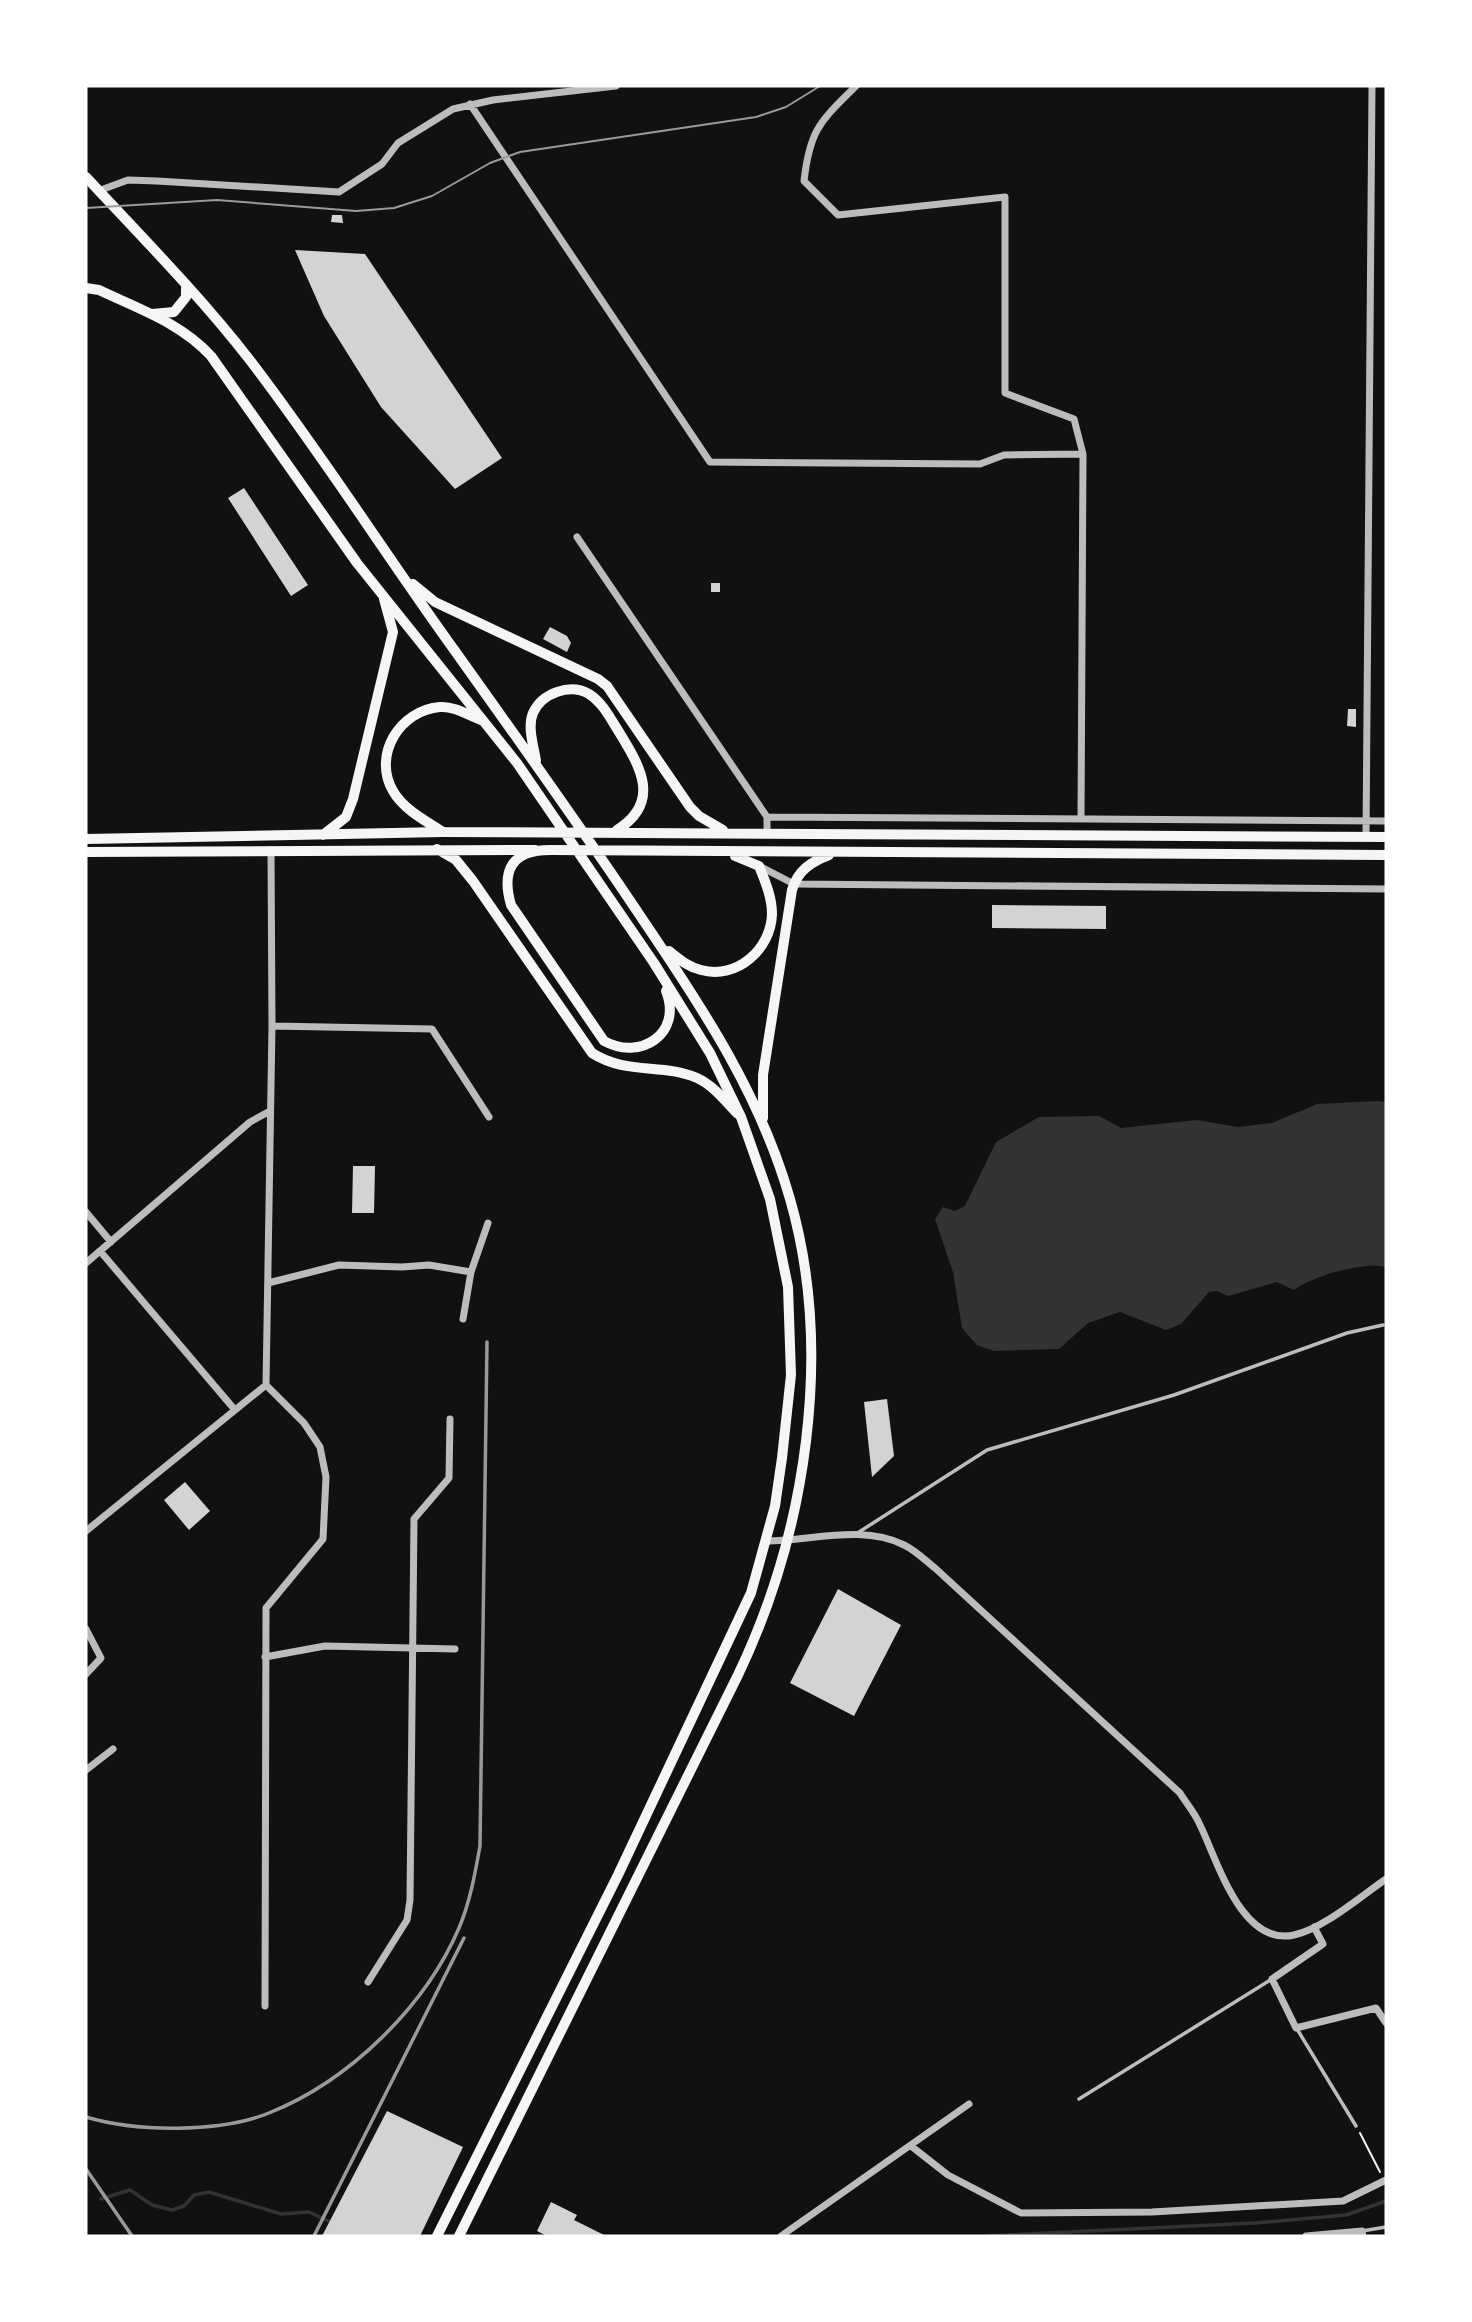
<svg xmlns="http://www.w3.org/2000/svg" width="1472" height="2322" font-family="Inter,sans-serif">
  <style>
    .water { fill: #333 }
    .lines { fill: none; stroke-linecap: round; stroke-linejoin: round }
    .stream { stroke: #333; stroke-width: 3.5 }
    .building { fill: #d3d3d3 }
    .path { stroke: #f5f5f5; stroke-width: 2 }
    .service { stroke: #bcbcbc; stroke-width: 3.5 }
    .minor { stroke: #bcbcbc; stroke-width: 7 }
    .secondary { stroke: #f5f5f5; stroke-width: 10 }
    .primary { stroke: #f5f5f5; stroke-width: 10 }
    .tram { stroke: #9a9a9a; stroke-width: 2 }
    .rail { stroke: #9a9a9a; stroke-width: 3.5 }
  </style>
  <rect width="100%" height="100%" fill="#111"/>
  <!-- water -->
  <path class="water" d="M1379,1101L1386,1102V1267C1363,1261 1313,1276 1294,1290L1277,1282L1228,1296L1217,1291L1209,1292L1181,1324L1166,1330L1120,1312L1088,1323L1059,1349L994,1351L977,1345L962,1328L953,1272L935,1219L943,1207L955,1211L965,1206L996,1142L1039,1117L1099,1116L1121,1128L1197,1120L1238,1127L1272,1123L1317,1104Z"/>
  <g class="lines">
    <!-- stream -->
    <path class="stream" d="M101,2199L130,2190L152,2205L172,2210L184,2206L194,2195L209,2192L281,2214L309,2212L328,2221
      M987,2236L1255,2223L1346,2215L1386,2201"/>
  </g>
  <!-- building -->
  <path class="building" d="M332,215H342L343,223L331,222Z
    M295,250L365,254L502,458L455,489L381,407L324,316Z
    M244,488L308,585L291,596L228,498Z
    M711,583H720V592H711Z
    M550,627L567,636L571,643L567,652L543,639Z
    M1348,709H1356V727L1347,726Z
    M992,905L1106,906V929L992,928Z
    M353,1166H375L374,1213H352Z
    M887,1399L894,1456L872,1477L864,1402Z
    M185,1482L210,1511L189,1530L164,1500Z
    M838,1589L901,1625L854,1716L790,1683Z
    M387,2111L463,2147L420,2236H322Z
    M551,2202L577,2215L574,2220L606,2236H547L537,2231Z"/>
  <g class="lines">
    <!-- path -->
    <path class="path" d="M1360,2133L1380,2172"/>
    <!-- service -->
    <path class="service" d="M859,1532L987,1450L1174,1395L1347,1333L1383,1325
      M1297,2029L1356,2126
      M1079,2099L1272,1979
      M1362,2231L1386,2227"/>
    <!-- minor -->
    <path class="minor" d="M856,86C821,121 810,128 804,181L838,215L1005,197V393L1074,419L1083,454L1081,819
      M470,104L710,462L980,464L1004,455L1083,454
      M98,191L128,180L157,181L339,192L382,164L398,143L453,109L493,100L616,86
      M577,537L767,817V833
      M767,817L1386,821
      M1366,837L1372,86
      M759,866L794,884L1386,889
      M272,1026L432,1029L489,1117
      M86,1212L111,1242
      M100,1251L235,1410
      M86,1263L250,1122L270,1111
      M268,1283L339,1265L402,1267L429,1265L471,1272
      M463,1319L471,1272L488,1223
      M266,1385L272,1026L271,850
      M86,1531L266,1385
      M767,1541C811,1541 862,1524 904,1545C915,1550 926,1561 935,1568L1180,1793C1186,1803 1195,1813 1200,1825C1217,1859 1241,1947 1294,1935C1323,1929 1361,1896 1386,1879
      M86,1629L101,1658L86,1674
      M265,1657L325,1646L455,1649
      M86,1770L113,1749
      M1314,1927L1323,1944L1272,1979L1296,2028L1376,2008L1386,2023
      M368,1982L407,1920L410,1900L414,1519L449,1478L450,1419
      M265,2006L266,1608L323,1539L326,1477L320,1447L304,1423L266,1385
      M911,2146L948,2175L1021,2213L1152,2212L1343,2201L1386,2180
      M781,2236L969,2104
      M1306,2236L1362,2231L1363,2236"/>
    <!-- secondary -->
    <path class="secondary" d="M323,835L346,817L353,799L393,632L384,599
      M86,839L443,832
      M437,849L456,860L473,881L592,1053C626,1075 663,1063 697,1078C713,1085 725,1101 738,1114
      M86,852L535,850"/>
    <!-- primary -->
    <path class="primary" d="M86,177C140,235 200,296 249,359C322,454 385,554 455,651C519,741 584,831 645,923C704,1010 761,1097 790,1199C834,1352 806,1533 738,1675L459,2236
      M86,288L99,290C139,309 181,323 211,356L357,563L517,763L654,963L710,1053L741,1117L770,1199L788,1287L791,1375L782,1458L775,1506L751,1593L618,1875L437,2236
      M152,314L174,312L186,297V288
      M413,584L435,602L598,679L607,686L690,807L699,816L723,830
      M481,720C468,715 454,706 440,707C400,710 372,755 393,791C404,810 426,821 443,832L1386,837
      M536,761C534,747 527,727 533,713C542,693 570,683 589,694C603,703 610,718 619,732C640,766 662,802 617,830
      M669,951C679,959 688,967 701,970C737,980 771,949 772,914C772,897 765,881 759,866L735,856
      M666,991C683,1034 640,1061 604,1041L511,905C501,870 512,850 550,850L1386,855
      M763,1118V1075L792,890C798,870 811,862 829,855"/>
    <!-- tram -->
    <path class="tram" d="M86,208L217,200L356,211L394,208L432,196L490,163L520,152L756,117L786,107L820,86"/>
    <!-- rail -->
    <path class="rail" d="M86,2117C136,2132 220,2133 269,2113C349,2081 425,2007 459,1928C470,1902 475,1874 480,1846L487,1342
      M86,2169L132,2236
      M314,2236L464,1938"/>
  </g>
  <!-- border -->
  <rect width="1472" height="2322" fill="none" stroke="#ffffff" stroke-width="175"/>
</svg>
